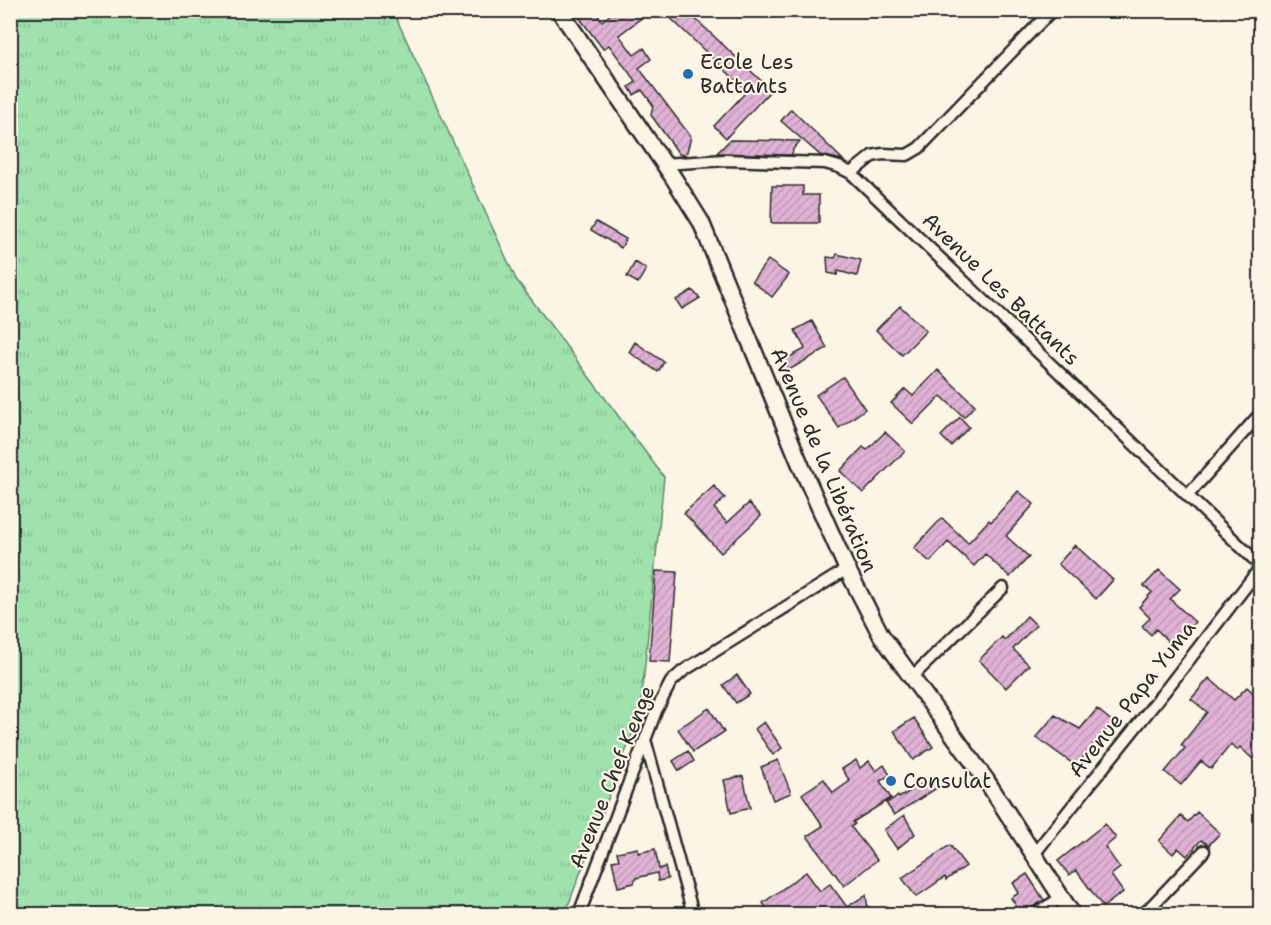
<svg xmlns="http://www.w3.org/2000/svg" width="1271" height="925" font-family="'Shantell Sans',sans-serif">
  <style>
    .grass { fill: url(#grass-tufts); stroke: #65866c; stroke-width: 1.5 }
    .building { fill: url(#building-hatch); stroke: #2b2b2b; stroke-width: 1.5 }
    .lines { fill: none; stroke-linecap: round; stroke-linejoin: round }
    .street-casing { stroke: #2b2b2b; stroke-width: 15 }
    .secondary-casing { stroke: #2b2b2b; stroke-width: 20 }
    .street { stroke: #fcf5e5; stroke-width: 10 }
    .secondary { stroke: #fcf5e5; stroke-width: 15 }
    .poi-dot { fill: #1f6fb2; stroke: #fcf5e5; stroke-width: 2 }
    .labels { text-anchor: middle; dominant-baseline: central; stroke-width: 4.5; stroke-linejoin: round; paint-order: stroke }
    .poi-label { font-size: 21px; fill: #2b2b2b; stroke: #fcf5e5; text-anchor: start }
    .street-label { font-size: 21px; fill: #2b2b2b; stroke: #fcf5e5 }
  </style>
  <defs>
    <pattern id="grass-tufts" width="24" height="20" patternUnits="userSpaceOnUse" patternTransform="scale(1.5)"><rect width="24" height="20" fill="#9fe2ae"/><path d="M3 7l-1-3M5 7V3M7 7l1-3M15 17l-1-3M17 17v-4M19 17l1-3" fill="none" stroke="#89c296"/></pattern>
    <pattern id="building-hatch" width="6" height="6" patternUnits="userSpaceOnUse" patternTransform="scale(1.5)"><rect width="6" height="6" fill="#e0b2d5"/><path d="M-1 1l2-2M0 6l6-6M5 7l2-2" fill="none" stroke="#c099b7"/></pattern>
  </defs>
  <rect width="100%" height="100%" fill="#fcf5e5"/>
  <filter id="ink" filterUnits="userSpaceOnUse"><feTurbulence type="fractalNoise" baseFrequency=".0167" numOctaves="2"/><feDisplacementMap in="SourceGraphic" scale="12" xChannelSelector="R" yChannelSelector="G"/><feConvolveMatrix kernelMatrix="1 2 1 2 8 2 1 2 1" color-interpolation-filters="sRGB"/></filter>
  <g filter="url(#ink)">
    <!-- grass -->
    <path class="grass" d="M10,11H393L516,279L664,477L640,713L565,914H11Z"/>
    <!-- building -->
    <path class="building" d="M587,10H594L602,21L616,10H652L619,35L634,55L644,48L651,59L639,68L691,137L686,155L679,154L651,115L653,105L642,90L634,95L629,87L636,82L609,45L603,49L579,17Z
      M662,10H686L771,90L726,138L714,126L747,91Z
      M791,109L843,160L820,155L781,121Z
      M730,140L800,141L793,149L792,155L717,153Z
      M772,186H803V195H819V223H771Z
      M596,222L626,239L621,248L591,230Z
      M837,254L861,260L857,276L838,271L837,275L828,273L827,257L835,258Z
      M768,260L789,275L772,297L752,281Z
      M635,262L646,269L638,283L627,277Z
      M692,290L700,298L682,309L676,300Z
      M900,306L926,331L902,355L876,330Z
      M812,321L827,348L789,370L784,360L805,349L795,330Z
      M635,342L664,362L658,372L629,352Z
      M938,370L975,405L964,417L941,396L913,424L891,403L905,389L913,396Z
      M843,377L865,409L839,428L816,395Z
      M960,417L969,427L951,446L941,436Z
      M885,432L905,451L863,493L840,471L863,447L867,450Z
      M714,486L725,498L714,508L727,523L749,503L761,516L721,553L684,513Z
      M1018,491L1034,504L1006,536L1029,557L1010,577L985,554L974,566L948,542L930,562L914,548L942,518L968,543L989,520L991,522Z
      M1075,545L1113,580L1096,599L1058,564Z
      M1159,570L1180,589L1170,599L1195,622L1173,646L1156,629L1151,635L1142,626L1150,618L1139,607L1152,592L1144,586Z
      M656,571L677,572L670,662L649,661Z
      M1027,616L1036,625L1013,649L1029,665L1006,688L979,660L1002,637L1005,640Z
      M737,675L750,694L736,703L723,685Z
      M1209,678L1234,700L1247,687L1260,699V766L1240,747L1237,750L1231,744L1211,769L1201,761L1181,785L1165,772L1185,748L1181,745L1207,712L1191,699Z
      M709,708L724,732L693,752L678,729Z
      M1097,709L1113,722L1076,766L1036,737L1055,715L1080,729Z
      M914,718L933,747L913,760L894,731Z
      M764,722L782,748L773,755L755,729Z
      M688,751L694,761L679,771L673,761Z
      M778,760L791,793L773,800L761,767Z
      M856,760L860,768L869,761L876,771L884,765L890,775L880,781L891,798L853,822L855,824L851,827L877,860L844,886L807,836L823,826L802,794L824,779L833,793L850,781L842,769Z
      M743,776L750,808L731,813L724,780Z
      M934,776L940,786L894,815L886,803L898,796L899,798Z
      M1197,812L1220,833L1209,845L1201,840L1187,856L1178,848L1173,854L1159,841L1181,816L1188,822Z
      M904,815L915,834L897,849L884,830Z
      M1105,824L1116,838L1105,847L1120,868L1111,875L1123,892L1103,907L1076,870L1069,875L1058,861Z
      M950,845L966,866L946,880L945,877L916,897L902,878Z
      M638,848V853L655,849L659,869L665,867L668,879L658,881L657,873L636,878L634,883L618,887L612,861L619,860L617,852Z
      M806,872L820,891L830,884L847,907L866,895L868,909L860,915H771L763,903Z
      M1027,874L1044,900L1031,908L1028,915H1022L1011,898L1019,893L1013,883Z"/>
    <g class="lines">
      <defs>
        <path id="street" d="M664,164L725,160L825,163L839,167L851,173L1260,565
          M851,173L872,156L883,154L907,155L919,148L1052,10
          M1188,495L1260,414
          M911,678L1003,588
          M646,743L693,914
          M1034,854L1168,687L1260,568
          M579,914L656,711L671,682L683,671L847,569
          M1035,914L1061,898
          M1144,914L1204,851"/>
        <path id="secondary" d="M559,10L673,177L701,222L801,466L847,569L881,635L986,780L1072,914"/>
      </defs>
      <!-- street casing -->
      <use href="#street" class="street-casing"/>
      <!-- secondary casing -->
      <use href="#secondary" class="secondary-casing"/>
      <!-- street -->
      <use href="#street" class="street"/>
      <!-- secondary -->
      <use href="#secondary" class="secondary"/>
    </g>
  </g>
  <!-- markers -->
  <g class="poi-dot">
    <circle cx="688" cy="74" r="6"/>
    <circle cx="891" cy="781" r="6"/>
  </g>
  <g class="labels">
    <!-- poi labels -->
    <g class="poi-label">
      <text x="700" y="62">Ecole Les<tspan x="700" dy="24">Battants</tspan></text>
      <text x="903" y="781">Consulat</text>
    </g>
    <!-- street labels -->
    <g class="street-label">
      <text transform="translate(1001 289) rotate(44)">Avenue Les Battants</text>
      <text transform="translate(824 460) rotate(67)">Avenue de la Libération</text>
      <text transform="translate(1132 699) rotate(-52)">Avenue Papa Yuma</text>
      <text transform="translate(612 777) rotate(-68)">Avenue Chef Kenge</text>
    </g>
  </g>
  <!-- margin -->
  <rect width="1271" height="925" fill="none" stroke="#fcf5e5" stroke-width="36"/>
  <rect x="18" y="18" width="1235" height="889" fill="none" stroke="#2b2b2b" stroke-width="2" filter="url(#ink)"/>
</svg>
